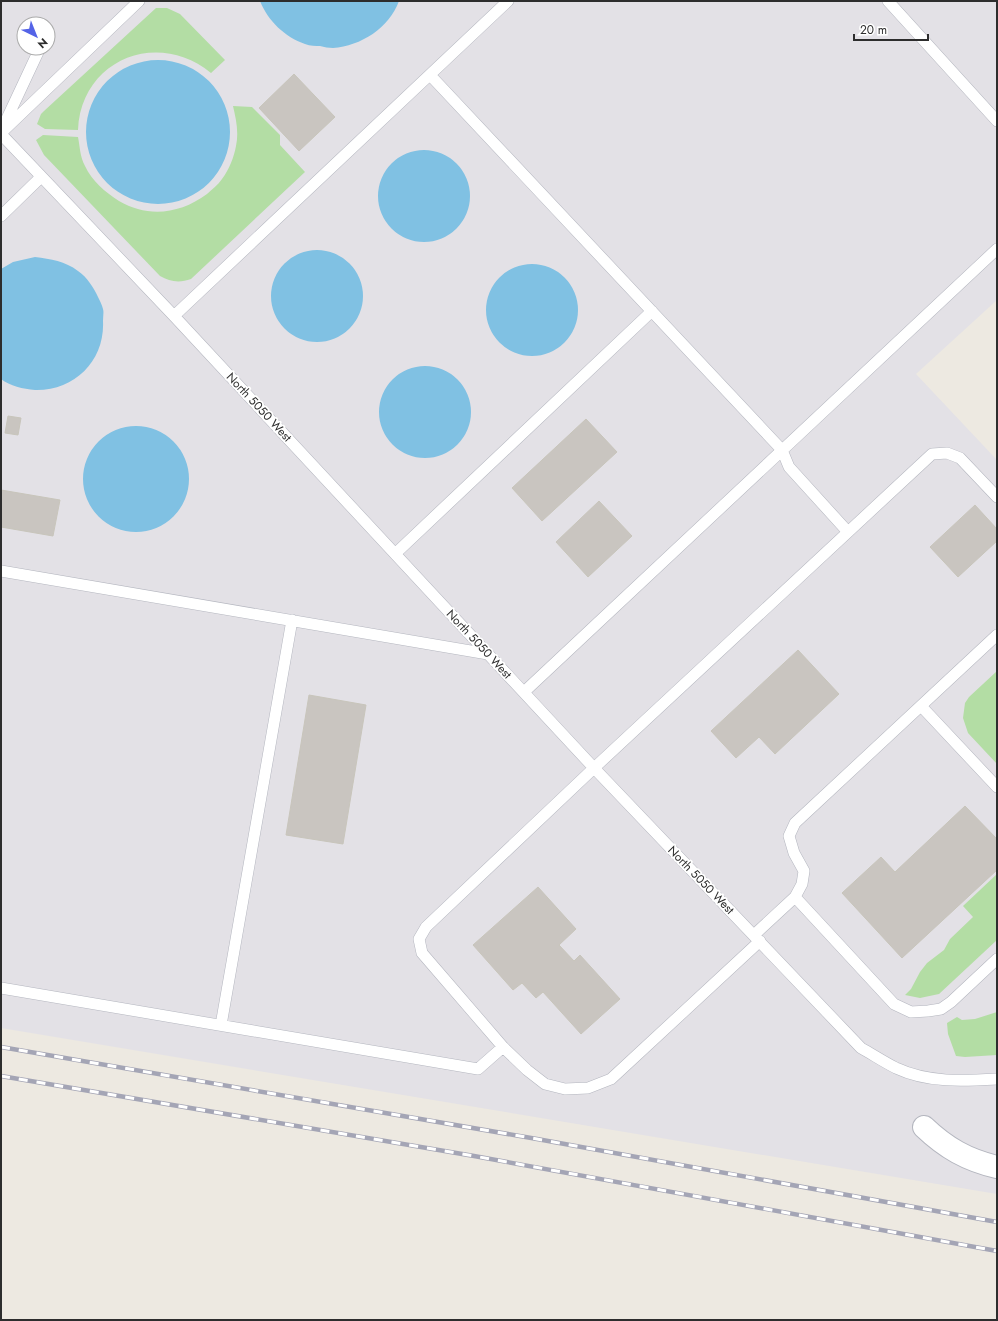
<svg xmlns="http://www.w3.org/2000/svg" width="998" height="1321" font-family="Jost,sans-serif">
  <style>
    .industrial { fill: #e3e1e6; fill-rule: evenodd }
    .green { fill: #b3dda4 }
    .water { fill: #80c1e3 }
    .building { fill: #c9c5c0; stroke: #c8c5bb }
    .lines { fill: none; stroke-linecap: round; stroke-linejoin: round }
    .lane-casing { stroke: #b4b6bf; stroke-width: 12 }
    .street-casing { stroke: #b4b6bf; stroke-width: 24 }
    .lane { stroke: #fff; stroke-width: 11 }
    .street { stroke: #fff; stroke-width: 22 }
    .rail-casing { stroke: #a4a5b5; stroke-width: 4.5 }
    .rail { stroke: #fff; stroke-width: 3; stroke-dasharray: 9; stroke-linecap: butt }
    .labels { text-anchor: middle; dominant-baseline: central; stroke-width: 3.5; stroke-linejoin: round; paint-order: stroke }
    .street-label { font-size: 12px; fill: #2d2d2d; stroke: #fff }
  </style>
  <rect width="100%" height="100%" fill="#ede9e1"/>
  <!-- industrial -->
  <path class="industrial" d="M1,1H997V300L916,374L997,460V1194L1,1028ZM24,24H48V48H24Z"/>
  <!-- green -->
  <path class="green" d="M156,8H167L180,14L225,60L211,73C157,29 81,60 78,130L45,129L37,124L41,114L44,111Z
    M233,106L252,107L280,135V145L305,172L191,279C180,283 170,282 160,276L44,155L36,140L43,135L78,137C80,147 80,157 85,166C92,181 105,192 119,201C148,218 180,214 207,194C212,189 218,185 222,179C229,170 234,157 236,146C239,132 236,119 233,106Z
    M997,671V764L968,733L963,718L965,703L969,697Z
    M997,874V940L939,994L920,998L905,995L911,989L920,972L927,963L944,950L950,939L973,917L963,906Z
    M997,1012V1055L965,1057L956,1056L948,1034L947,1023L957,1017L962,1020L975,1019Z"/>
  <!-- water -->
  <path class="water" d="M260,1H399C389,28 361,46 333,48C329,48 324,47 320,46C316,46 310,46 305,44C285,37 268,21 260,1Z
    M86 132a72 72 0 1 1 144 0a72 72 0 1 1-144 0Z
    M378 196a46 46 0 1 1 92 0a46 46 0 1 1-92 0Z
    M271 296a46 46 0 1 1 92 0a46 46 0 1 1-92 0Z
    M35,257C51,259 65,261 78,271C87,277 94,288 98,297C100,301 102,305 103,309C104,312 103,317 103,321C105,360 75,391 35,390C23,389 10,386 1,379V269L13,262Z
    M486 310a46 46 0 1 1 92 0a46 46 0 1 1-92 0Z
    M379 412a46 46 0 1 1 92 0a46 46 0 1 1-92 0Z
    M83 479a53 53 0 1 1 106 0a53 53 0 1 1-106 0Z"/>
  <!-- building -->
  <path class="building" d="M294,74L335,117L299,151L259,108Z
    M8,416L21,418L18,435L5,433Z
    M586,419L617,452L542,521L512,488Z
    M1,490L60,500L53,536L1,527Z
    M599,501L632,536L588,577L556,542Z
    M975,505L997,529V541L958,577L930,547Z
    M798,650L839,694L775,754L759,737L736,758L711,731Z
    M309,695L366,705L343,844L286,835Z
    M965,806L997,839V870L902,958L842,893L881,857L895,872Z
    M538,887L576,929L559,945L574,961L580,955L620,999L581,1034L543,992L536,998L522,983L513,990L473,945Z"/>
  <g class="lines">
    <defs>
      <path id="lane" d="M888,1L997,121
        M430,75L782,450L789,467L848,532
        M3,127L40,48
        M1,133L139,1
        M1,134L174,316L594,768L861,1048C872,1054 884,1062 896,1068C928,1083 963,1081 997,1079
        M1,216L41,177
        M174,316L508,1
        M396,553L652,311
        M1,571L488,654
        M524,692L997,249
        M921,706L997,787
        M795,897L802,884L804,871L794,853L789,836L795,823L997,635
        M754,935L795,897L894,1004L911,1012L928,1011L941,1009L951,1002L997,959
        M760,941L611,1079L588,1088L565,1089L545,1084L527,1070L503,1047L422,953L419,939L426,927L594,768L932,454L947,453L960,458L997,497
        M1,988L478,1069L503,1047
        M221,1025L292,620"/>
      <path id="street" d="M924,1127C946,1148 967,1160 997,1167"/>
    </defs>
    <!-- lane casing -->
    <use href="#lane" class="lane-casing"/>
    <!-- street casing -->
    <use href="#street" class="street-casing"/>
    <!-- lane -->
    <use href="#lane" class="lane"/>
    <!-- street -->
    <use href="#street" class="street"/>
    <defs>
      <path id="rail" d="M1,1047L537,1139L997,1222
        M1,1076L474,1156L997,1251"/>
    </defs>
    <!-- rail casing -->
    <use href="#rail" class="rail-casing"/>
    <!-- rail -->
    <use href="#rail" class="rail"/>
  </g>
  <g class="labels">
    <!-- street labels -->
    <g class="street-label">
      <text transform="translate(259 407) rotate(47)">North 5050 West</text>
      <text transform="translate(479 644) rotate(47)">North 5050 West</text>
      <text transform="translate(701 880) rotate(46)">North 5050 West</text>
    </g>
  </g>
  <!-- border -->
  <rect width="998" height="1321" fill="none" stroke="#2d2d2d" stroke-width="4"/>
  <!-- north arrow -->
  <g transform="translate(36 36) rotate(137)"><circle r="19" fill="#ffffff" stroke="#ababab"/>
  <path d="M0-3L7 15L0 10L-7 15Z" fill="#5463e7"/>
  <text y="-6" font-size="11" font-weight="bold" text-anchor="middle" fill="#2d2d2d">N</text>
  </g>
  <!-- scale -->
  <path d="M854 34v6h74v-6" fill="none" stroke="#2d2d2d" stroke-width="2"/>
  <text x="860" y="34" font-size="12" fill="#2d2d2d" stroke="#ffffff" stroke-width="3" paint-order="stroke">20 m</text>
</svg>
